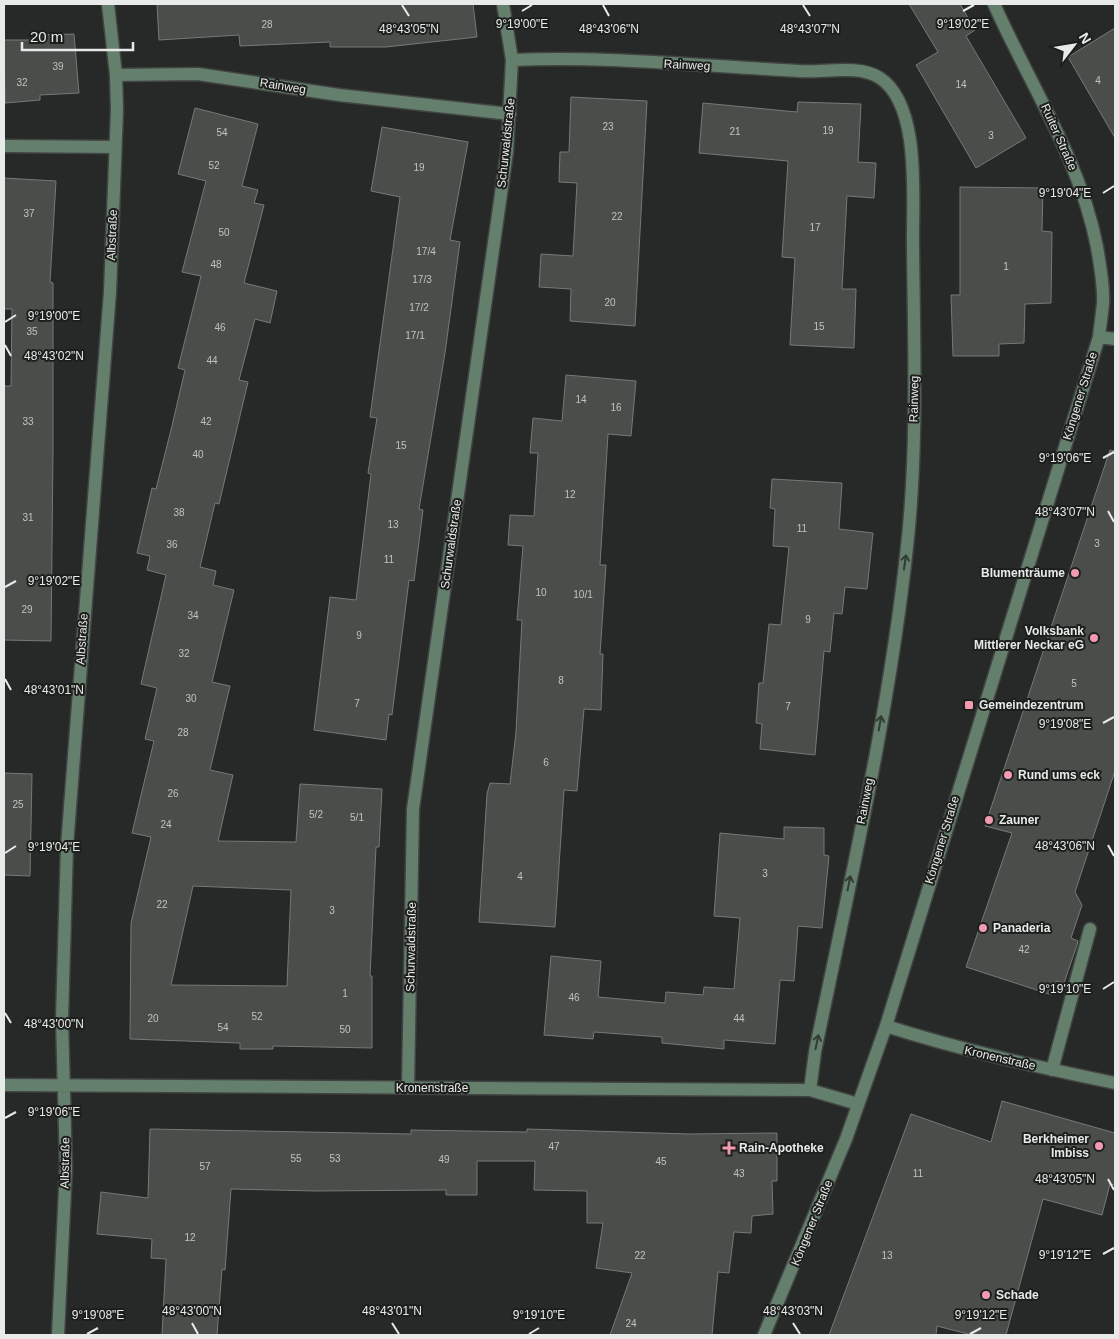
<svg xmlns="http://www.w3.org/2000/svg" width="1119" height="1339" font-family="Helvetica,sans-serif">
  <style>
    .building { fill: #4a4d4a; stroke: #767977; fill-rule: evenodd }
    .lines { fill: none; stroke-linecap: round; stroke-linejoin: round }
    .minor-casing { stroke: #414442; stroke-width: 15 }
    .minor { stroke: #647f6c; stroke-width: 12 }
    .oneway { stroke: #323c35 }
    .ticks { fill: none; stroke: #e8eae9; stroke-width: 2 }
    .poi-dot { fill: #f29aaf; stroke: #1d1f1d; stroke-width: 2 }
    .labels { text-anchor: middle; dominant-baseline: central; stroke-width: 4; stroke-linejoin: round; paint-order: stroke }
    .number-label { font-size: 10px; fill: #c0c3c1 }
    .street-label { font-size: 12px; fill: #e8eae9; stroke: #1d1f1d }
    .poi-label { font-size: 12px; font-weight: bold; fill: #e8eae9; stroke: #1d1f1d; text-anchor: start }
    .ticks-label { font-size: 12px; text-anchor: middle; fill: #e8eae9; stroke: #1d1f1d; stroke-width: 4; stroke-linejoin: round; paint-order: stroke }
  </style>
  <rect width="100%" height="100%" fill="#262927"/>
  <!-- building -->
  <path class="building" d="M157,4H473L477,37L386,47H330V42L240,46L239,35L159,40Z
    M909,4H960L975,30L966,36L1026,138L976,168L916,65L938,52Z
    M1115,28V138L1068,57Z
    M74,34L79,93L40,95V100L5,103L4,40H36V35Z
    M571,97L647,101L635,326L570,321L571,289L539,287L541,254L573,256L577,183L559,182L560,152H569Z
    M798,102L861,104L858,162L876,163L874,198L847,196L842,289H856L854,348L790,345L795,258L782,257L788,161L699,153L703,103L797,112Z
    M195,108L258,124L242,186L258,190L254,203L264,205L244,283L277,291L270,323L255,319L239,380L248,382L219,504L215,503L200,567L216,571L213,585L234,590L212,682L230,686L210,770L233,775L218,841L296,842L300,784L382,789L379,847H376L370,976H372V1048L273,1046V1049H240V1043L130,1039L131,923L151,837L132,833L154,741L145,739L157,688L141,684L166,575L147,570L150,556L137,553L152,488L156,489L171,430L185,370L178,368L201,276L182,272L206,181L178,174ZM193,886L291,890L287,986L171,985Z
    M382,127L468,142L450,240L460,242L445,353L419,509L423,510L414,581L409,580L392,715L389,714L386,740L314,730L330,597L356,600L371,474L368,473L377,418L370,417L400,197L371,191Z
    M4,178L56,181L50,282L53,283V451L51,641L4,640V386H11L12,309H4Z
    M960,187L1043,188L1042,231L1052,232L1051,303L1025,304L1024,343L999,344V356H953L951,295H960Z
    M566,375L636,381L631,436L608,434L600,565H606L600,654H603L601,710L584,709L577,791L564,790L555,927L479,922L487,794L490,783L510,784L516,732L522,620H517L523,546L508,545L510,515L534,516L538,453H530L533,418L562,421Z
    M1110,450L1115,451V771L1075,892L1082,905L1071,938L1078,941L1077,945L1064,983L1056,981L1052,995L966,967L1012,833L985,826Z
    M772,479L842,483L839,529L873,533L867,589L845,587L842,614L834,613L830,652L824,651L815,755L760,749L762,724L756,723L759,683H763L769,624L781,625L789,547L773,546L775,509L770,508Z
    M4,773L32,774L30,876L4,875Z
    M784,827L824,828V855L829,856L822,928L798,926L794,981L780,980L775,1044L724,1040V1049L662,1043V1037L594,1032L593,1039L544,1035L551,956L601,961L598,997L665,1003L666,992L703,995L704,987L734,989L740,918L714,916L720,833L784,839Z
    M1002,1101L1115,1133V1185L1110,1184L1102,1215L1043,1199L1006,1335H972L937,1326L936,1335H829L911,1114L991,1142Z
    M150,1129L411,1134V1130L527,1132V1129L689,1134L777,1133V1181H772L773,1214L752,1216L751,1233L734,1232L729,1273L718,1272L712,1335H610L632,1273L596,1268L603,1223H587V1191L534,1190L535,1161H477V1195H446V1190L315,1191L231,1189L225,1270L222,1269L217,1335H162L166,1259L151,1258L152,1239L97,1234L101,1192L148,1198Z"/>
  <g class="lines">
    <defs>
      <path id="minor" d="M512,60C608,56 703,66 799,71C823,73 858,64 880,78C922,106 912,202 913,247C914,346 918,448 907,547C889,715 849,886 815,1052L810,1090
        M116,75L198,74L339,95L510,114
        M4,146L115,147
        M1099,337L1115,339
        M886,1026C961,1050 1038,1067 1115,1083
        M1052,1070L1090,929
        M4,1085L810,1090L858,1104
        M408,1087L413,809L507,152L512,60L503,4
        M58,1335L66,1168L62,1019L67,846L110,292L117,110L116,75L108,4
        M764,1335L846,1139L886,1026L1099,337C1100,326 1102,315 1103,303C1104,284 1100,266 1097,247C1080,159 1030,85 994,4"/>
    </defs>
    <!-- minor casing -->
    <use href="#minor" class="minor-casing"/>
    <!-- minor -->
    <use href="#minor" class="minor"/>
  </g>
  <!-- one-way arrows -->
  <defs><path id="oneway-shaft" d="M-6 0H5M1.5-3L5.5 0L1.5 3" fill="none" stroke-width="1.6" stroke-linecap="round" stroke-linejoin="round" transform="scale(1.25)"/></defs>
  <g class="oneway">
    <use href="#oneway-shaft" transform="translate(905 562) rotate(-82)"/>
    <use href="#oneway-shaft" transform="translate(880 723) rotate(-80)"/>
    <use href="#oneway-shaft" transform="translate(849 883) rotate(-79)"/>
    <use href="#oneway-shaft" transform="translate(817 1042) rotate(-78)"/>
  </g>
  <!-- ticks -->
  <path class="ticks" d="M402,5L409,16M603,5L609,16M803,5L810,16M522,11L532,5M963,11L974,5M1103,193L1114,186M5,322L16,315M5,345L11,356M1103,458L1114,452M1108,511L1114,522M5,587L16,581M5,679L11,690M1103,723L1114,717M1108,845L1114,856M5,853L16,846M1103,989L1114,982M5,1013L11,1023M5,1118L16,1112M1108,1179L1114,1190M1103,1254L1114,1248M192,1323L198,1334M392,1323L399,1334M793,1323L800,1334M87,1334L98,1328M529,1334L539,1328M970,1334L981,1328"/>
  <!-- markers -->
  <g class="poi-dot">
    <circle cx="1075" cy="573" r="5"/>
    <circle cx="1094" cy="638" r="5"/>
    <rect x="964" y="700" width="10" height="10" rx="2.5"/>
    <circle cx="1008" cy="775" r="5"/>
    <circle cx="989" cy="820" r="5"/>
    <circle cx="983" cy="928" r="5"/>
    <circle cx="1099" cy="1146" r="5"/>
    <path d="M726.5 1140.5h5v5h5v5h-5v5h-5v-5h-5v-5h5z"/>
    <circle cx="986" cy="1295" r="5"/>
  </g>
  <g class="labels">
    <!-- number labels -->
    <g class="number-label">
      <text x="267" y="24">28</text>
      <text x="58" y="66">39</text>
      <text x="1098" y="80">4</text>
      <text x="22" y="82">32</text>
      <text x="961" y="84">14</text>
      <text x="608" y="126">23</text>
      <text x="828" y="130">19</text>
      <text x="735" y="131">21</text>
      <text x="222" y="132">54</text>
      <text x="991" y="135">3</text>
      <text x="214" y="165">52</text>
      <text x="419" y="167">19</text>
      <text x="29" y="213">37</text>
      <text x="617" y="216">22</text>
      <text x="815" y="227">17</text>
      <text x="224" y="232">50</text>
      <text x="426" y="251">17/4</text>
      <text x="216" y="264">48</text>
      <text x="1006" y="266">1</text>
      <text x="422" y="279">17/3</text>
      <text x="610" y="302">20</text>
      <text x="419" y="307">17/2</text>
      <text x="819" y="326">15</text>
      <text x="220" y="327">46</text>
      <text x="32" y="331">35</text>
      <text x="415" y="335">17/1</text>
      <text x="212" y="360">44</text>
      <text x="581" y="399">14</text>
      <text x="616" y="407">16</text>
      <text x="28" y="421">33</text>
      <text x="206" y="421">42</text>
      <text x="401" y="445">15</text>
      <text x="198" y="454">40</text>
      <text x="570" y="494">12</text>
      <text x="179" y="512">38</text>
      <text x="28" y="517">31</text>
      <text x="393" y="524">13</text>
      <text x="802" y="528">11</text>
      <text x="1097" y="543">3</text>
      <text x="172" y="544">36</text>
      <text x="389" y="559">11</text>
      <text x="541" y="592">10</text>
      <text x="583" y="594">10/1</text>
      <text x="27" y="609">29</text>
      <text x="193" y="615">34</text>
      <text x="808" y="619">9</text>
      <text x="359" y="635">9</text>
      <text x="184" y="653">32</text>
      <text x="561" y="680">8</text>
      <text x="1074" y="683">5</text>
      <text x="191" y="698">30</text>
      <text x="357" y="703">7</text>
      <text x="788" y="706">7</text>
      <text x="183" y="732">28</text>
      <text x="546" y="762">6</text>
      <text x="173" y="793">26</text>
      <text x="18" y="804">25</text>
      <text x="316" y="814">5/2</text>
      <text x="357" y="817">5/1</text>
      <text x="166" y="824">24</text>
      <text x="765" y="873">3</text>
      <text x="520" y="876">4</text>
      <text x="162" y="904">22</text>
      <text x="332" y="910">3</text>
      <text x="1024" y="949">42</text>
      <text x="345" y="993">1</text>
      <text x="574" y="997">46</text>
      <text x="257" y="1016">52</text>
      <text x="153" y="1018">20</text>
      <text x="739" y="1018">44</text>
      <text x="223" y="1027">54</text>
      <text x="345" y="1029">50</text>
      <text x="554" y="1146">47</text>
      <text x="296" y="1158">55</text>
      <text x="335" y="1158">53</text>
      <text x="444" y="1159">49</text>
      <text x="661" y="1161">45</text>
      <text x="205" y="1166">57</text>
      <text x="739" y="1173">43</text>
      <text x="918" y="1173">11</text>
      <text x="190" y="1237">12</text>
      <text x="640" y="1255">22</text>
      <text x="887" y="1255">13</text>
      <text x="631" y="1323">24</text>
    </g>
    <!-- street labels -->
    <g class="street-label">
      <text transform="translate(687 65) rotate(3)">Rainweg</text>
      <text transform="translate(283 86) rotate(9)">Rainweg</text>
      <text transform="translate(1059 137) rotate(66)">Ruiter Straße</text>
      <text transform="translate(506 143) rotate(-84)">Schurwaldstraße</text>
      <text transform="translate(112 235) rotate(-88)">Albstraße</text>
      <text transform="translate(1080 396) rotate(-73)">Köngener Straße</text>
      <text transform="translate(914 399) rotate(-89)">Rainweg</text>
      <text transform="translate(451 544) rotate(-82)">Schurwaldstraße</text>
      <text transform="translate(82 639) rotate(-86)">Albstraße</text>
      <text transform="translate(865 801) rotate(-79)">Rainweg</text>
      <text transform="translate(942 840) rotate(-73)">Köngener Straße</text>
      <text transform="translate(411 947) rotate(-89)">Schurwaldstraße</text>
      <text transform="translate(1000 1058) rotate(13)">Kronenstraße</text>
      <text x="432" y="1088">Kronenstraße</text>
      <text transform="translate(65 1163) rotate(-89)">Albstraße</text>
      <text transform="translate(812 1223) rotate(-68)">Köngener Straße</text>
    </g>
    <!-- poi labels -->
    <g class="poi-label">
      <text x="1065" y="573" text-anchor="end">Blumenträume</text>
      <text x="1084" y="631" text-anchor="end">Volksbank<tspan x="1084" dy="14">Mittlerer Neckar eG</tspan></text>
      <text x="979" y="705">Gemeindezentrum</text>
      <text x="1018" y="775">Rund ums eck</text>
      <text x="999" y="820">Zauner</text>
      <text x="993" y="928">Panaderia</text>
      <text x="1089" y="1139" text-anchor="end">Berkheimer<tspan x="1089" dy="14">Imbiss</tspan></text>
      <text x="739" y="1148">Rain-Apotheke</text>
      <text x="996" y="1295">Schade</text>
    </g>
  </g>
  <g class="ticks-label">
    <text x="522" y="28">9°19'00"E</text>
    <text x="963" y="28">9°19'02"E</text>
    <text x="409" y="33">48°43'05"N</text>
    <text x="609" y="33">48°43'06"N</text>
    <text x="810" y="33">48°43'07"N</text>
    <text x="1065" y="197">9°19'04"E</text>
    <text x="54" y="320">9°19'00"E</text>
    <text x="54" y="360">48°43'02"N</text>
    <text x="1065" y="462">9°19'06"E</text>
    <text x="1065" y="516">48°43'07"N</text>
    <text x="54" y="585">9°19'02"E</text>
    <text x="54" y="694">48°43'01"N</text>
    <text x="1065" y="728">9°19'08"E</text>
    <text x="1065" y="850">48°43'06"N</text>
    <text x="54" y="851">9°19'04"E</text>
    <text x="1065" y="993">9°19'10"E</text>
    <text x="54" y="1028">48°43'00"N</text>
    <text x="54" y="1116">9°19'06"E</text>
    <text x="1065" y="1183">48°43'05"N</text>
    <text x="1065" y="1259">9°19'12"E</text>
    <text x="192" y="1315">48°43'00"N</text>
    <text x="392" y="1315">48°43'01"N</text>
    <text x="793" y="1315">48°43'03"N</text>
    <text x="98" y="1319">9°19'08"E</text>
    <text x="539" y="1319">9°19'10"E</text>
    <text x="981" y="1319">9°19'12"E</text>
  </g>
  <!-- border -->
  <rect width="1119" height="1339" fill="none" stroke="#e8eae9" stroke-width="10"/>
  <!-- north arrow -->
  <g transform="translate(1074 45) rotate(59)" stroke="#1d1f1d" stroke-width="4" paint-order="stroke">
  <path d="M0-4L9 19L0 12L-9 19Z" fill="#e8eae9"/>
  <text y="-8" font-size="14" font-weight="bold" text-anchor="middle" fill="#e8eae9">N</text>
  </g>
  <!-- scale -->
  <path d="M22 42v8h111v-8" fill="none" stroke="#e8eae9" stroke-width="2.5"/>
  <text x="30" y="42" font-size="15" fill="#e8eae9" stroke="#1d1f1d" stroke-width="4" paint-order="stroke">20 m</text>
</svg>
